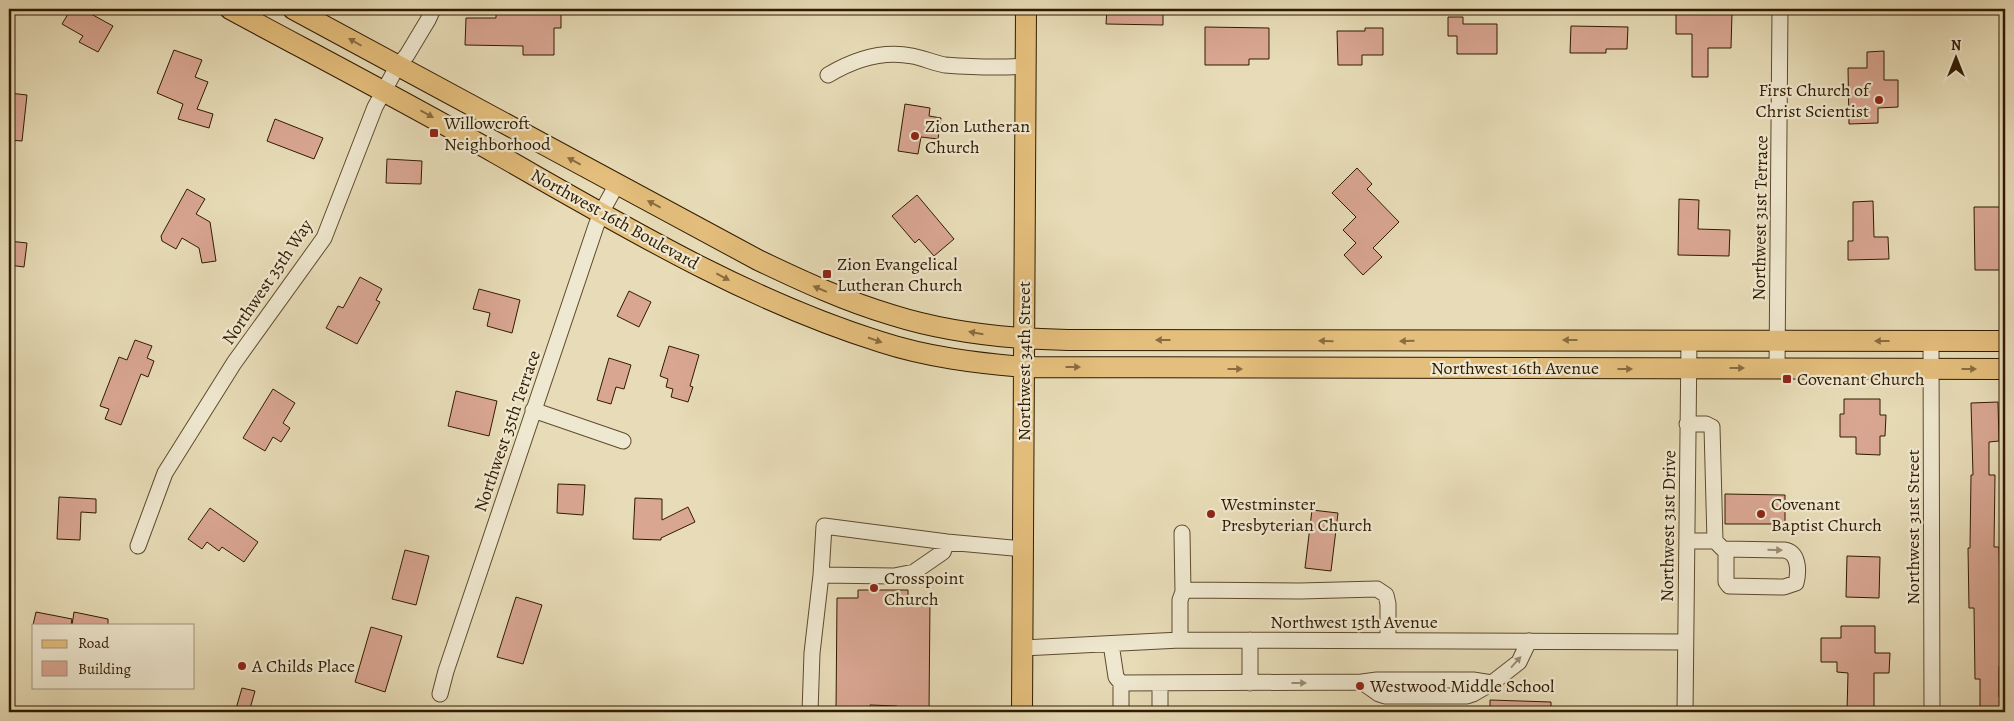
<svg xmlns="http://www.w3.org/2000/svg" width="2014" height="721" font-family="Alegreya,serif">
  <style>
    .building { fill: #d9a692; stroke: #301b00 }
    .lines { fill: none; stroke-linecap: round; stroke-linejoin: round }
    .minor-casing { stroke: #5e4b2e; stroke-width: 17 }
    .major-casing { stroke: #301b00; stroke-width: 22 }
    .minor { stroke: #efe8d0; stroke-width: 15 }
    .major { stroke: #e4be7c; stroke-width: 20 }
    .oneway { fill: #8a6c3e }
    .oneway2 { fill: #998c72 }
    .poi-dot { fill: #8f2418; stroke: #efe8d0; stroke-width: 2 }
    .labels { text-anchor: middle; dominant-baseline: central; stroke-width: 4.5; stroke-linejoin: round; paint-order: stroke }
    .poi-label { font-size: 18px; fill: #301b00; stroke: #efe8d0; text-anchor: start }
    .street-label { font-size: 18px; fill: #301b00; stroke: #efe8d0 }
  </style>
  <rect width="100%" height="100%" fill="#e7dcb7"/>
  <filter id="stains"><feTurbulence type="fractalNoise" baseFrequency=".004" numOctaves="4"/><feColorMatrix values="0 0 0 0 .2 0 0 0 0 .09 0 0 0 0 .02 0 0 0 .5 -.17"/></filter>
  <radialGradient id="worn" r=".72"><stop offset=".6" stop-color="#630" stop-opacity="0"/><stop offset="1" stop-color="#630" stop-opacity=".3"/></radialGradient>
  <!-- building -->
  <path class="building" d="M71,9H82L113,26L98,52L79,42L83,36L62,24Z
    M496,9H513V11L561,9V28H554V55H523V46L465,45L466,18H496Z
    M1107,9H1163V25L1106,24Z
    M1676,13H1732L1731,48H1708V77H1692V34H1676Z
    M1448,17H1463V24H1497V54H1457V36H1448Z
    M1571,26L1628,27L1627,49H1606V53H1570Z
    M1205,27L1269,28V59H1249V65H1205Z
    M1365,28H1383V55H1362V65H1338L1337,31H1365Z
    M174,50L202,60L195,77L208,82L197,109L213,114L209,128L178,119L183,104L157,93Z
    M1884,51V80H1898V107L1878,108V123L1849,124L1848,68H1867V52Z
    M9,93L27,95L22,141L9,140Z
    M905,104L930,108L929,116L941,118L938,139L921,137L918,154L898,151Z
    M275,119L323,138L314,159L267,141Z
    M387,159L422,161L421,184L386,183Z
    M1357,168L1372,184L1367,189L1399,222L1373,248L1382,257L1363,275L1344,255L1356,243L1343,230L1356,217L1332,193Z
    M187,189L205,199L196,214L210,222L216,261L202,263L199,248L182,238L176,249L162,241L161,236Z
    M917,195L954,239L934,256L919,239L915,243L892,216Z
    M1679,199L1699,200L1698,229L1730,230L1729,256L1678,255Z
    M1873,201L1874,237H1888L1889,259L1848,260V241H1853V202Z
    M1974,207H2005V270H1975Z
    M9,241L27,243L24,267L9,265Z
    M360,277L382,289L376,300L380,302L357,344L326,328L338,306L343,308Z
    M479,289L520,300L512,333L487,326L490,313L473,309Z
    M629,291L651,302L639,327L617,316Z
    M135,340L152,346L147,358L154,361L148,377L141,374L121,425L105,419L109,409L100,406L119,357L127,360Z
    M669,346L699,355L690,386L693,387L688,402L671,397L673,389L666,387L668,379L660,376Z
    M609,358L631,365L624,389L616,387L611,404L597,400Z
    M273,389L295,403L283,423L290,428L281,442L273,437L265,451L243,438Z
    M456,391L497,401L489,436L448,426Z
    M1844,399H1880V415H1886L1885,436H1880V455L1856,454V437H1840V414H1844Z
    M1998,402L1999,441L1989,442V475H1995L1994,547H1999L2001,624H2005V666H1999V697H2005V712H1980V679H1975L1974,608H1969L1968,548H1970L1971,475H1973L1971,403Z
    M558,484L585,485L583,515L557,513Z
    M1725,494L1785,495V524H1725Z
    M59,497L96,499V513L81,512L80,540L57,539Z
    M635,498L662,499V520L688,507L695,522L661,538V540L633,539Z
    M210,508L258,542L244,562L222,547L219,551L207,542L202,549L188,539Z
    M1312,510L1338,513L1331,571L1305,568Z
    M405,550L429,556L416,605L392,599Z
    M1847,556L1880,557L1879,598L1846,597Z
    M858,590H908V599H930L929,712H896L897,706L870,705V712L836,711L837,598H858Z
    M516,597L542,605L523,664L497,657Z
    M36,612L72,619L71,625H33Z
    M74,612L108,619V625H72Z
    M1841,626H1875V653H1890L1889,673H1874V712H1847L1848,673L1837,672V662H1821V638H1841Z
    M371,627L402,636L385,692L355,682Z
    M242,688L255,691L249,712H235Z
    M1490,700L1551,702V712H1490Z"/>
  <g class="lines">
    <defs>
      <path id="minor" d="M828,75C853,60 882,50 912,56C923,58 934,63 945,65C972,67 999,68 1025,66
        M1931,341L1932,712
        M1777,368L1780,9
        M533,410L623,441
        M1687,424H1706L1712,427L1715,541
        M1182,533L1183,592
        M1687,541H1715L1723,549H1726L1784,550C1799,552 1799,571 1796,583L1784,587L1729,586L1726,582V549
        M947,542L943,552L914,572L894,576L821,575L824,526L947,542L1023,549
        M138,546L165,473L234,363L324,238L375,107L397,67L407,55L428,20L433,9
        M1180,640V600L1183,592L1186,590L1300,591L1377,589L1386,595L1388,604V641
        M1250,640V683
        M1111,644L1116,677L1121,683L1362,682L1379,694L1385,696H1467L1473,694L1492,683L1519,662L1529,641
        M1023,648L1180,640L1685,642
        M1362,682L1377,680H1473L1492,683
        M1160,684V712
        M440,694L446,671L596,226L601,213L617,184
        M810,712L812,653L821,575
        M1121,712V683
        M1685,712L1689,341"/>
      <path id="major" d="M230,9C319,57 409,104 497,154C620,224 746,300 881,342C927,357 976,363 1024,367L2005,369
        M293,9L758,260C802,281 845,301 892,315C949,333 1009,339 1068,340C1381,340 1693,341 2005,341
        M1022,712L1026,9"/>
    </defs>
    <!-- minor casing -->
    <use href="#minor" class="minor-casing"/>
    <!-- major casing -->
    <use href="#major" class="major-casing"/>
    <!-- minor -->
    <use href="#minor" class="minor"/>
    <!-- major -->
    <use href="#major" class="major"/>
  </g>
  <!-- one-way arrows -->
  <defs><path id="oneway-solid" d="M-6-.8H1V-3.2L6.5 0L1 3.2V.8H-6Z" transform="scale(1.25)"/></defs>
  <g class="oneway">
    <use href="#oneway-solid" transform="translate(355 42) rotate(-150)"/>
    <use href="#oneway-solid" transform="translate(427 114) rotate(29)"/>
    <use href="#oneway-solid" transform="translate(574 161) rotate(-152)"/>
    <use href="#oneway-solid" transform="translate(654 204) rotate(-152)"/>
    <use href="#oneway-solid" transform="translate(723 277) rotate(28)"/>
    <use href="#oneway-solid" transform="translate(820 289) rotate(-157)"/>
    <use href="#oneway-solid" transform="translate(976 333) rotate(-170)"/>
    <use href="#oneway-solid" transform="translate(875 340) rotate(19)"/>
    <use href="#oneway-solid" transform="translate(1163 340) rotate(180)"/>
    <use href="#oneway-solid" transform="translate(1570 340) rotate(-180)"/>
    <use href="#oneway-solid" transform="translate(1326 341) rotate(-179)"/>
    <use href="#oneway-solid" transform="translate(1407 341) rotate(179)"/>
    <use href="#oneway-solid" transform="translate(1882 341) rotate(-180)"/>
    <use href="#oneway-solid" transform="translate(1073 367)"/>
    <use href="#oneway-solid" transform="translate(1737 368)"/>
    <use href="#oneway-solid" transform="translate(1235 369)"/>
    <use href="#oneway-solid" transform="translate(1625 369)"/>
    <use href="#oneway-solid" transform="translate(1969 369)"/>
  </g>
  <g class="oneway2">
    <use href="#oneway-solid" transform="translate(1775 550) rotate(1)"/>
    <use href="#oneway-solid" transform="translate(1516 662) rotate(-48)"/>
    <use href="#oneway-solid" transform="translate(1299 683)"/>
  </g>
  <!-- markers -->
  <g class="poi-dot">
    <circle cx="1879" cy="100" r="5"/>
    <rect x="429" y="128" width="10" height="10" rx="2.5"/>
    <circle cx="915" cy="136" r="5"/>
    <rect x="822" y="269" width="10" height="10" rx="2.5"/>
    <rect x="1782" y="374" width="10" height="10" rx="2.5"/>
    <circle cx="1211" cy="514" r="5"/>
    <circle cx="1761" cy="514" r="5"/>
    <circle cx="874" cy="588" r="5"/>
    <circle cx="242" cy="666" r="5"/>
    <circle cx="1360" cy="686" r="5"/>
  </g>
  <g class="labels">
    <!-- poi labels -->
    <g class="poi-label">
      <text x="1869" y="90" text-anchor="end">First Church of<tspan x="1869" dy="21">Christ Scientist</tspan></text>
      <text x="444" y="123">Willowcroft<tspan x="444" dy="21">Neighborhood</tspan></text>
      <text x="925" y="126">Zion Lutheran<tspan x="925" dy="21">Church</tspan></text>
      <text x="837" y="264">Zion Evangelical<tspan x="837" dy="21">Lutheran Church</tspan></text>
      <text x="1797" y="379">Covenant Church</text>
      <text x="1221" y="504">Westminster<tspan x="1221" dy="21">Presbyterian Church</tspan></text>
      <text x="1771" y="504">Covenant<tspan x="1771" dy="21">Baptist Church</tspan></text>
      <text x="884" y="578">Crosspoint<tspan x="884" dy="21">Church</tspan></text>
      <text x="252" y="666">A Childs Place</text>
      <text x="1370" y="686">Westwood Middle School</text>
    </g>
    <!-- street labels -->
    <g class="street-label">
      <text transform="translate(1760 218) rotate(-89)">Northwest 31st Terrace</text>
      <text transform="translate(615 219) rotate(29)">Northwest 16th Boulevard</text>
      <text transform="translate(267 282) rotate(-56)">Northwest 35th Way</text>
      <text transform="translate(1024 361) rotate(-90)">Northwest 34th Street</text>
      <text x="1515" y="368">Northwest 16th Avenue</text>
      <text transform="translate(507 431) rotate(-71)">Northwest 35th Terrace</text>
      <text transform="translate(1668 526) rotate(-89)">Northwest 31st Drive</text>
      <text transform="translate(1913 527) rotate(-90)">Northwest 31st Street</text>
      <text x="1354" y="622">Northwest 15th Avenue</text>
    </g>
  </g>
  <!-- margin -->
  <rect width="2014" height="721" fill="none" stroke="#e7dcb7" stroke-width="30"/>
  <rect x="10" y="10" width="1994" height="701" fill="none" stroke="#301b00" stroke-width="2.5"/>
  <rect x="15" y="15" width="1984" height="691" fill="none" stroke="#301b00"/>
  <!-- legend -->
  <rect x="32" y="624" width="162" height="65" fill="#efe8d0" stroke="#a3967d"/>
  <rect x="42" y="640" width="25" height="8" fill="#e4be7c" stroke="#a3967d"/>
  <text x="78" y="648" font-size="15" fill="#301b00">Road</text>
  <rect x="42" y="661" width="25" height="15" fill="#d9a692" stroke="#a3967d"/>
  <text x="78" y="674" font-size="15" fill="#301b00">Building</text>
  <!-- north arrow -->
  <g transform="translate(1956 58)" stroke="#efe8d0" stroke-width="4" paint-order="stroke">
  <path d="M0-4L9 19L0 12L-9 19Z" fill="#301b00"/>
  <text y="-8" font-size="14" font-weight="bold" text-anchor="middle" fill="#301b00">N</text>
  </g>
  <rect width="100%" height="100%" filter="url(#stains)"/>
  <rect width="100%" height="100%" fill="url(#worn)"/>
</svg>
